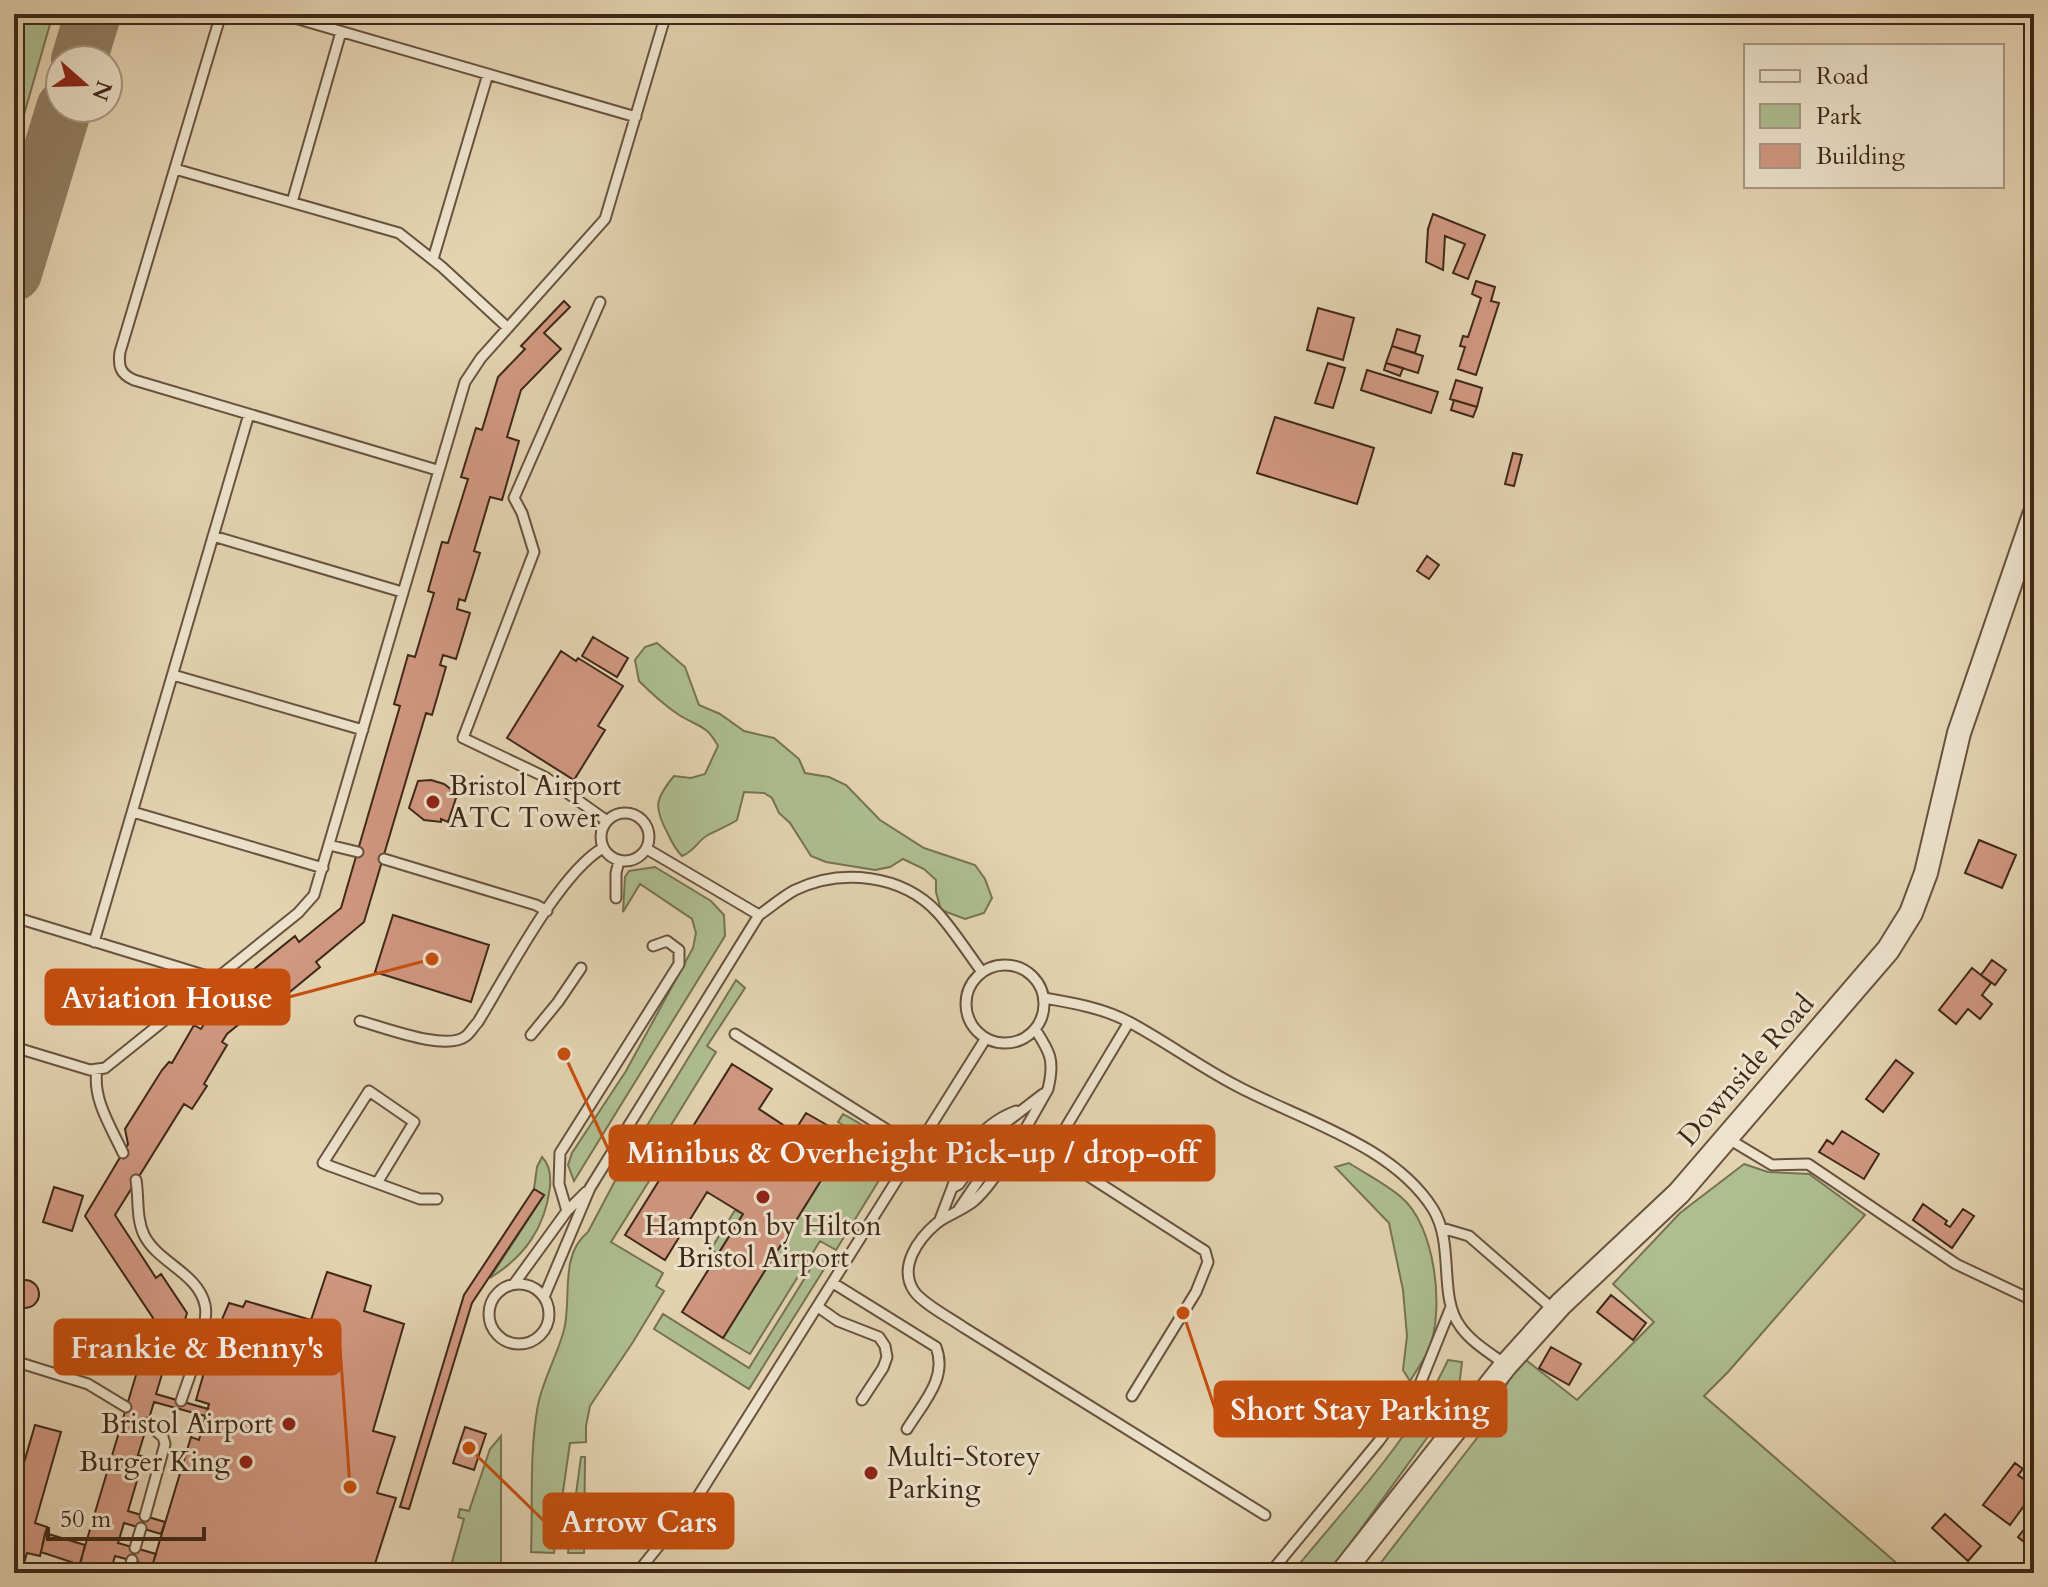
<svg xmlns="http://www.w3.org/2000/svg" width="2048" height="1587" font-family="Cardo,serif">
  <style>
    .green { fill: #aebe91; stroke: #767354; stroke-width: 2 }
    .lines { fill: none; stroke-linecap: round; stroke-linejoin: round }
    .taxiway { stroke: #917e64; stroke-width: 56 }
    .building { fill: #d19881; stroke: #3e2818; stroke-width: 2 }
    .service-casing { stroke: #68533e; stroke-width: 13 }
    .tertiary-casing { stroke: #68533e; stroke-width: 26 }
    .service { stroke: #ede2cc; stroke-width: 9 }
    .tertiary { stroke: #ede2cc; stroke-width: 22 }
    .poi-dot { fill: #8f2418; stroke: #ede2cc; stroke-width: 3 }
    .labels { text-anchor: middle; dominant-baseline: central; stroke-width: 6; stroke-linejoin: round; paint-order: stroke }
    .poi-label { font-size: 28px; fill: #3e2818; stroke: #ede2cc; text-anchor: start }
    .street-label { font-size: 28px; fill: #3e2818; stroke: #ede2cc }
    .leader { fill: none; stroke: #c64f0e; stroke-width: 3 }
    .callout-dot { fill: #c64f0e; stroke: #ede2cc; stroke-width: 3 }
    .callout { fill: #c64f0e; stroke: #c64f0e; stroke-width: 3 }
    .callout-label { font-size: 30px; text-anchor: middle; font-weight: bold; fill: #fff }
  </style>
  <rect width="100%" height="100%" fill="#e4d3b1"/>
  <filter id="stains"><feTurbulence type="fractalNoise" baseFrequency=".0025" numOctaves="4"/><feColorMatrix values="0 0 0 0 .2 0 0 0 0 .09 0 0 0 0 .02 0 0 0 .5 -.17"/></filter>
  <radialGradient id="worn" r=".72"><stop offset=".6" stop-color="#630" stop-opacity="0"/><stop offset="1" stop-color="#630" stop-opacity=".3"/></radialGradient>
  <!-- green -->
  <path class="green" d="M14,14H53L14,149Z
    M657,643L685,667L699,705L720,714L744,731L774,738L799,759L805,773L829,777L846,785L880,820L924,848L975,865L985,879L992,898L984,913L965,919L941,910L936,892V880L924,869L903,859L890,867L875,870L826,862L811,856L790,823L779,813L772,798L764,793L744,792L737,820C728,826 717,830 708,835C697,841 696,850 682,856C675,849 672,843 668,834C654,808 654,800 674,776L691,778L705,774L718,746C706,724 698,727 679,715C664,705 651,693 639,681L635,660L645,647Z
    M655,867L711,901L724,915L725,936L574,1181L568,1165L572,1153L626,1071L693,948L696,933L692,919L640,884L623,912L625,877L629,871Z
    M736,980L745,988L707,1046L716,1052L652,1156L661,1162L611,1242L663,1273L656,1286L664,1291L633,1342L590,1406L586,1426V1442L570,1443L554,1553L531,1552C533,1504 529,1453 538,1405C543,1379 557,1356 564,1330C572,1299 559,1255 588,1232L626,1160Z
    M843,1114C864,1126 895,1140 886,1169L836,1250L820,1241L750,1354L723,1338L848,1137L857,1142L860,1136L838,1122Z
    M542,1157C550,1165 551,1176 550,1187C545,1228 525,1256 490,1278L544,1195L534,1189L537,1167Z
    M1349,1163C1366,1174 1386,1184 1401,1197C1435,1225 1445,1309 1429,1349C1424,1360 1416,1371 1410,1381L1403,1370L1407,1336L1403,1290L1389,1223L1335,1167Z
    M1744,1164L1768,1172L1809,1174L1865,1215L1728,1372L1704,1396L1908,1573H1373L1477,1438L1522,1357L1577,1400L1654,1322L1613,1284L1680,1213Z
    M735,1210L743,1214L718,1254L711,1249Z
    M821,1252L831,1258L749,1389L654,1329L663,1314L749,1368Z
    M1448,1360L1462,1362L1458,1395L1329,1573H1292C1347,1505 1411,1440 1448,1360Z
    M501,1436V1573H449L464,1519L458,1517L460,1509L469,1511L490,1449Z
    M581,1457H585L584,1553H568Z"/>
  <g class="lines">
    <!-- taxiway -->
    <path class="taxiway" d="M79,60L93,14
      M14,273L64,108"/>
  </g>
  <!-- building -->
  <path class="building" d="M1433,214L1485,235L1468,279L1453,273L1465,244L1445,236L1443,270L1426,262L1428,229Z
    M1476,281L1495,287L1491,301L1499,303L1476,375L1458,369L1465,347L1460,346L1463,336L1468,337L1481,298L1472,294Z
    M564,301L570,307L544,333L561,349L521,390L507,437L519,441L502,500L490,497L474,551L480,553L465,601L459,599L457,609L470,613L456,659L443,655L440,665L446,667L432,715L426,713L364,922L316,962L320,967L274,1005L270,999L227,1034L222,1042L227,1045L204,1084L207,1086L192,1109L184,1104L115,1215L156,1278L161,1274L187,1313L182,1330L176,1328L156,1394L208,1409L205,1416L154,1402L138,1455L144,1457L128,1511L165,1522L161,1534L124,1523L118,1543L156,1554L152,1566L115,1556L110,1573H77L153,1318L85,1216L128,1144L125,1129L162,1070L169,1062L172,1063L194,1025L201,1029L208,1018L253,979L248,974L295,936L299,942L341,908L400,706L394,704L408,655L415,657L434,593L428,591L442,542L448,543L468,479L461,477L476,428L482,430L498,377L525,349L521,346Z
    M1318,308L1354,318L1343,360L1307,350Z
    M1397,329L1420,336L1415,353L1392,346Z
    M1392,346L1423,356L1418,373L1386,363Z
    M1328,363L1345,368L1333,408L1315,403Z
    M1386,363L1403,368L1400,376L1384,370Z
    M1367,370L1438,392L1431,413L1361,390Z
    M1456,380L1482,388L1477,407L1450,399Z
    M1454,400L1477,407L1473,417L1451,410Z
    M1275,417L1374,448L1357,504L1257,473Z
    M1513,453L1522,455L1514,486L1505,484Z
    M1427,556L1439,565L1429,579L1417,571Z
    M593,637L628,658L617,677L582,656Z
    M561,651L576,661L578,658L623,686L598,726L605,730L574,780L507,738Z
    M431,780L444,784L452,790L450,792L457,795L448,822L441,819V822L424,820L409,808L418,781Z
    M1979,840L2016,855L2002,888L1965,873Z
    M393,915L489,945L471,1002L375,972Z
    M1992,960L2006,970L1995,985L1981,975Z
    M1972,968L1991,983L1982,995L1992,1004L1980,1019L1968,1009L1956,1024L1939,1010Z
    M1896,1060L1913,1073L1883,1112L1866,1099Z
    M732,1064L772,1089L759,1109L794,1132L806,1113L848,1137L723,1338L682,1312L743,1214L707,1192L665,1260L625,1235Z
    M1842,1131L1879,1154L1864,1179L1819,1152L1827,1140L1833,1144Z
    M54,1187L83,1196L72,1231L43,1222Z
    M534,1189L544,1195L472,1303L409,1509L400,1507L464,1295Z
    M1923,1204L1947,1221L1945,1224L1950,1227L1963,1209L1974,1216L1952,1248L1913,1220Z
    M327,1272L371,1286L364,1311L404,1324L373,1431L395,1437L377,1493L396,1498L372,1573H150L191,1437L199,1440L209,1404L196,1400L214,1338L229,1303L243,1307L246,1301L311,1320Z
    M11 1294a14 14 0 1 1 28 0a14 14 0 1 1-28 0Z
    M1611,1295L1646,1323L1633,1340L1597,1312Z
    M1551,1347L1581,1364L1569,1385L1539,1368Z
    M35,1425L61,1432L35,1523L47,1527L40,1556L27,1553L21,1573H14V1497Z
    M465,1427L486,1434L474,1470L453,1463Z
    M2033,1435H2034V1459L2024,1452Z
    M2015,1463L2023,1469L2018,1475L2025,1480L2028,1476L2034,1480V1492L2010,1525L1983,1505Z
    M1945,1514L1981,1546L1968,1561L1932,1528Z
    M2030,1522L2034,1526V1550L2018,1537Z
    M45,1533L85,1545L80,1565L41,1552Z"/>
  <g class="lines">
    <defs>
      <path id="service" d="M221,14L120,352C118,366 120,374 134,380L437,470
        M281,14L636,117
        M175,169L399,233L442,267L508,328
        M292,202L341,32
        M433,259L488,74
        M600,302L514,498L522,513L534,552L463,738L545,777L607,821
        M213,536L402,592
        M173,675L363,730
        M133,812L323,868
        M601 837a24 24 0 1 1 48 0a24 24 0 1 1-48 0Z
        M329,845L358,852
        M647,849L759,915
        M384,859L536,905L547,911
        M616,898V873L619,861
        M14,917L217,979
        M94,942L249,414
        M966 1004a39 39 0 1 1 78 0a39 39 0 1 1-78 0Z
        M1044,998C1073,1003 1104,1008 1131,1023C1166,1042 1199,1066 1235,1085C1300,1120 1392,1144 1433,1209C1455,1245 1438,1296 1460,1326C1471,1342 1490,1353 1506,1365
        M360,1021C383,1027 446,1052 466,1036C470,1033 474,1026 478,1022C506,976 560,872 603,848
        M1129,1022L1051,1152L1205,1251L1208,1262L1196,1292L1132,1396
        M1035,1029C1050,1052 1055,1060 1048,1089C1031,1119 999,1179 974,1201C963,1210 948,1215 937,1223C918,1239 898,1267 914,1291C922,1303 950,1318 963,1327L1265,1515
        M735,1034L916,1148
        M531,1035L558,1002L581,968
        M14,1047L90,1070L105,1068L298,913L314,895L465,382L481,358L605,219L666,14
        M97,1069C92,1099 111,1127 123,1153
        M1727,1138L1772,1165L1808,1164L1956,1264L2034,1301
        M136,1180C139,1198 136,1218 144,1235C158,1263 198,1273 205,1305C210,1324 188,1380 181,1401
        M377,1183L414,1122L369,1091L323,1163L330,1166L420,1199H437
        M952,1188C965,1152 979,1125 1016,1111
        M959,1209L1006,1140L1019,1137
        M567,1211L559,1184L560,1153L679,964V950L667,941L653,946
        M939,1222L952,1188L959,1184L1000,1127L1043,1094
        M1442,1228L1469,1236L1554,1310
        M833,1283L936,1347C948,1378 923,1403 907,1429
        M514,1284L567,1211L586,1192
        M489 1314a30 30 0 1 1 60 0a30 30 0 1 1-60 0Z
        M544,1297L590,1188L759,915C771,907 782,897 795,890C841,868 902,874 938,913C954,931 968,953 982,972
        M818,1307L838,1321L879,1337L885,1346L887,1357L883,1368L862,1400
        M14,1361L88,1384L126,1407
        M145,1516L165,1444L163,1437L147,1423
        M135,1548L141,1528
        M128,1573L132,1560
        M637,1573L695,1501L986,1038
        M1270,1573L1379,1441L1420,1384L1451,1307"/>
      <path id="tertiary" d="M1342,1573L1506,1365L1561,1304L1679,1193L1888,950L1911,913L1926,873L1959,733L2034,515"/>
    </defs>
    <!-- service casing -->
    <use href="#service" class="service-casing"/>
    <!-- tertiary casing -->
    <use href="#tertiary" class="tertiary-casing"/>
    <!-- service -->
    <use href="#service" class="service"/>
    <!-- tertiary -->
    <use href="#tertiary" class="tertiary"/>
  </g>
  <!-- markers -->
  <g class="poi-dot">
    <circle cx="433" cy="802" r="8"/>
    <circle cx="763" cy="1197" r="8"/>
    <circle cx="289" cy="1424" r="8"/>
    <circle cx="246" cy="1462" r="8"/>
    <circle cx="871" cy="1473" r="8"/>
  </g>
  <g class="labels">
    <!-- poi labels -->
    <g class="poi-label">
      <text x="449" y="786">Bristol Airport<tspan x="449" dy="32">ATC Tower</tspan></text>
      <text x="763" y="1226" text-anchor="middle">Hampton by Hilton<tspan x="763" dy="32">Bristol Airport</tspan></text>
      <text x="273" y="1424" text-anchor="end">Bristol Airport</text>
      <text x="887" y="1457">Multi-Storey<tspan x="887" dy="32">Parking</tspan></text>
      <text x="230" y="1462" text-anchor="end">Burger King</text>
    </g>
    <!-- street labels -->
    <g class="street-label">
      <text transform="translate(1746 1070) rotate(-49)">Downside Road</text>
    </g>
  </g>
  <!-- callouts -->
  <path class="leader" d="M432 959L289 997M564 1054L610 1153M350 1487L340 1347M1183 1313L1215 1409M469 1448L544 1521"/>
  <g class="callout-dot">
    <circle cx="432" cy="959" r="8"/>
    <circle cx="564" cy="1054" r="8"/>
    <circle cx="350" cy="1487" r="8"/>
    <circle cx="1183" cy="1313" r="8"/>
    <circle cx="469" cy="1448" r="8"/>
  </g>
  <g class="callout">
    <rect x="46" y="970" width="243" height="54" rx="8"/>
    <rect x="610" y="1126" width="604" height="54" rx="8"/>
    <rect x="55" y="1320" width="285" height="54" rx="8"/>
    <rect x="1215" y="1382" width="291" height="54" rx="8"/>
    <rect x="544" y="1494" width="189" height="54" rx="8"/>
  </g>
  <g class="callout-label">
    <text x="167" y="1008">Aviation House</text>
    <text x="912" y="1163">Minibus &amp; Overheight Pick-up / drop-off</text>
    <text x="197" y="1358">Frankie &amp; Benny's</text>
    <text x="1360" y="1420">Short Stay Parking</text>
    <text x="639" y="1532">Arrow Cars</text>
  </g>
  <!-- margin -->
  <rect width="2048" height="1587" fill="none" stroke="#e4d3b1" stroke-width="48"/>
  <rect x="16" y="16" width="2016" height="1555" fill="none" stroke="#3e2818" stroke-width="4"/>
  <rect x="24" y="24" width="2000" height="1539" fill="none" stroke="#3e2818" stroke-width="2"/>
  <!-- legend -->
  <rect x="1744" y="44" width="260" height="144" fill="#ede2cc" stroke="#a79884" stroke-width="2"/>
  <rect x="1760" y="70" width="40" height="12" fill="#ede2cc" stroke="#a79884" stroke-width="2"/>
  <text x="1816" y="84" font-size="24" fill="#3e2818">Road</text>
  <rect x="1760" y="104" width="40" height="24" fill="#aebe91" stroke="#a79884" stroke-width="2"/>
  <text x="1816" y="124" font-size="24" fill="#3e2818">Park</text>
  <rect x="1760" y="144" width="40" height="24" fill="#d19881" stroke="#a79884" stroke-width="2"/>
  <text x="1816" y="164" font-size="24" fill="#3e2818">Building</text>
  <!-- north arrow -->
  <g transform="translate(84 84) rotate(110)"><circle r="38" fill="#ede2cc" stroke="#a79884" stroke-width="2"/>
  <path d="M0-6L14 30L0 20L-14 30Z" fill="#8f2418"/>
  <text y="-12" font-size="22" font-weight="bold" text-anchor="middle" fill="#3e2818">N</text>
  </g>
  <!-- scale -->
  <path d="M48 1527v12h156v-12" fill="none" stroke="#3e2818" stroke-width="4"/>
  <text x="60" y="1527" font-size="24" fill="#3e2818" stroke="#ede2cc" stroke-width="6" paint-order="stroke">50 m</text>
  <rect width="100%" height="100%" filter="url(#stains)"/>
  <rect width="100%" height="100%" fill="url(#worn)"/>
</svg>
